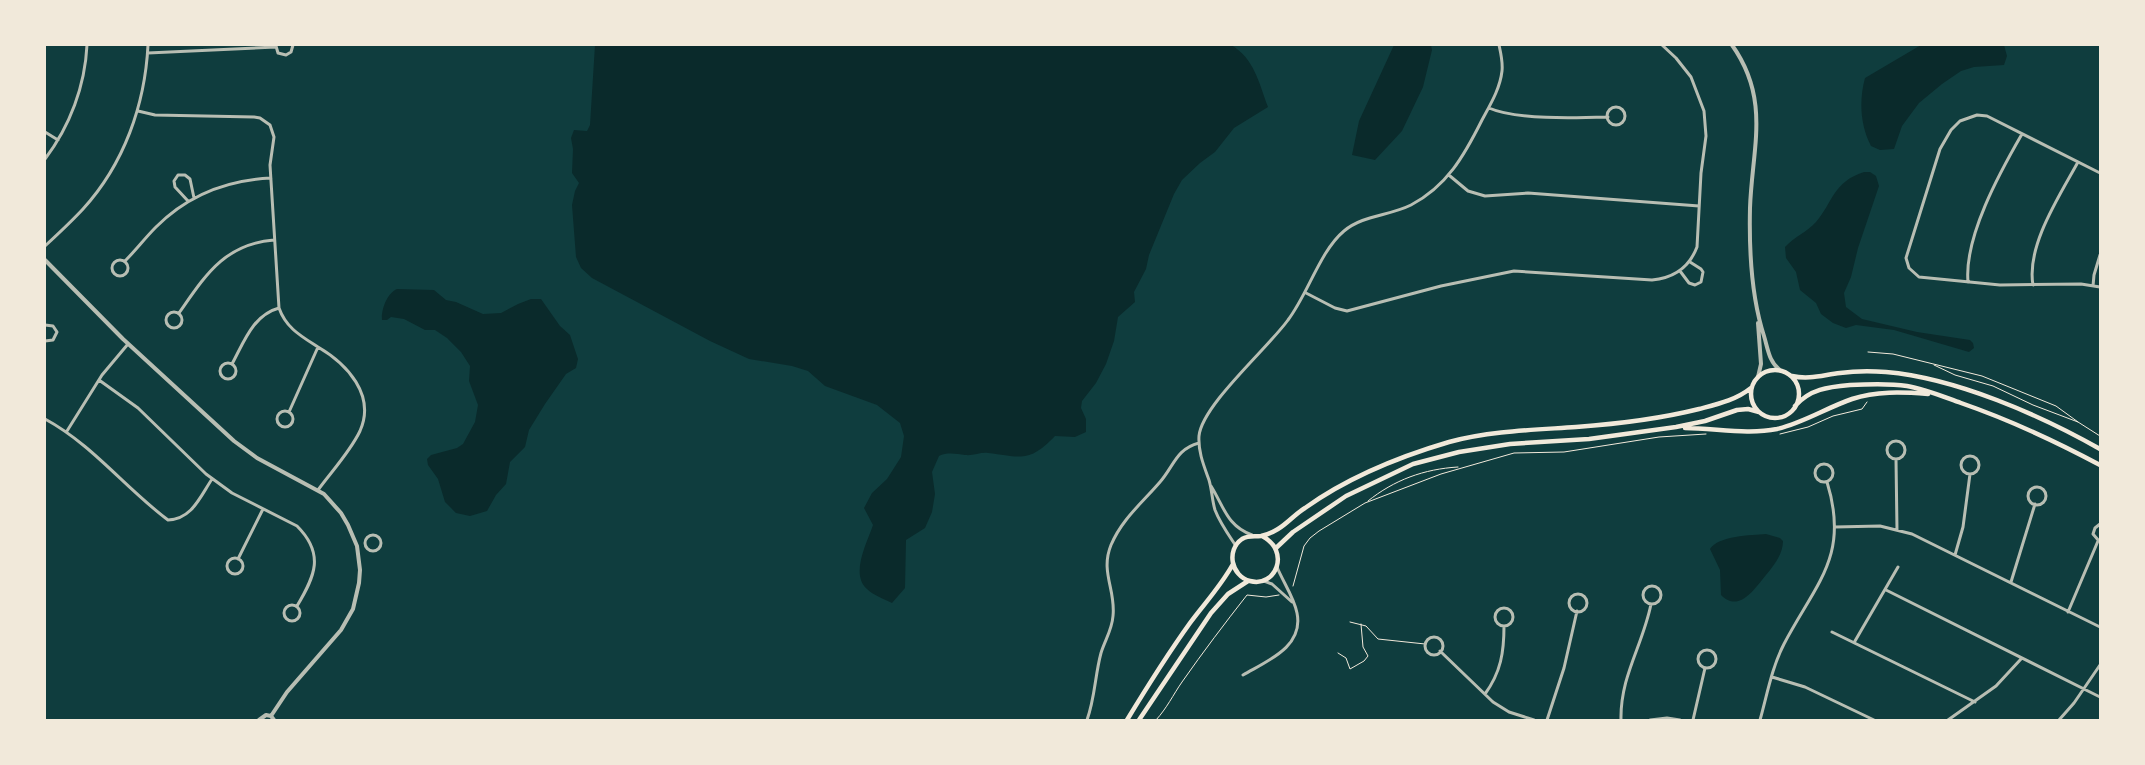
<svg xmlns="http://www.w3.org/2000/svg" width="2145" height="765" font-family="'IBM Plex Sans',sans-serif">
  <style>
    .water { fill: #0a2a2b }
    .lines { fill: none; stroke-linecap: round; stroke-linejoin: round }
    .path { stroke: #f1e9da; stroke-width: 1 }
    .minor { stroke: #b8beb3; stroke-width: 3 }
    .tertiary { stroke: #b8beb3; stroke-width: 4 }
    .secondary { stroke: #f1e9da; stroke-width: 4.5 }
  </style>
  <rect width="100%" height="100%" fill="#0f3d3e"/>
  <!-- water -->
  <path class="water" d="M595,45H1231C1254,58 1259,83 1268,107L1234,128L1215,152L1200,163L1182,180L1174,194L1149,255L1146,269L1134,292L1135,302L1118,317L1114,341L1106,364L1096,383L1082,401L1081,408L1086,419V432L1075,437L1055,436C1029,463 1022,457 988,453C981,452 973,456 965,455C957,454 947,452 939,456L932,472L935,494L932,512L925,528L906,540L905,588L892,603C884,599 873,595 867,589C850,574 867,543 873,525L864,508L872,493L887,479L901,457L904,436L900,423L877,405L825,386L808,371L792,366L749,359L710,341L592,278L581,268L576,257L572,205L575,191L579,183L572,173L573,149L571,138L574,130L587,131L590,125Z
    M1394,45H1431L1432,50L1423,87L1402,131L1375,160L1352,155L1359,121Z
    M1921,45H2004L2007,56L2004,65L1974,67L1961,71L1942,84L1919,103L1902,126L1894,149L1880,150L1871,146C1860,125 1859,100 1865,78Z
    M1864,172H1870L1876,176L1879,186L1858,248L1851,277L1844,293L1846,307L1862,319L1917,332L1970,340L1973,343L1974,348L1969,352L1894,330L1856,325L1846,328L1833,323L1821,314L1816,303L1800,290L1796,272L1786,258L1785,247C1794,237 1807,232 1816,222C1833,202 1833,182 1864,172Z
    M397,289L434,290L446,300L456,302L483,314L501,313L518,304L531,299H541L560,326L570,335L578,359L576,368L566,374L545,404L529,430L525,447L510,462L506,484L496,495L487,511L470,516L456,513L445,502L438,479L428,465L427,459L431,455L457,448L463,444L475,422L478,405L469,381L470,366L461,352L447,338L435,330H425L404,319L391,317L387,320H382C381,310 387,293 397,289Z
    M1766,534L1780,538L1783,541C1783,556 1771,569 1762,580C1752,592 1738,612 1721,595L1720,570L1710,549C1718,536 1751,535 1766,534Z"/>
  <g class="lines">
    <!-- path -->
    <path class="path" d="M1868,352L1893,354L1982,376L2056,406L2078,422
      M1934,365L1955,375L1993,386L2033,405L2078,422L2100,436
      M1780,434L1808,427L1833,416L1862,409L1867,402
      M1368,501C1394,480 1424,469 1458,467
      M1293,586L1304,546L1310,538L1319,531L1365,503L1441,474L1514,453L1564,452L1659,437L1706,434
      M1350,622L1366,626L1378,639L1425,644
      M1338,653L1346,658L1350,669L1364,661L1368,656L1363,647L1361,624
      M1156,720C1167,708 1173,695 1182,682C1203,652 1225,623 1247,595L1266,597L1279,595"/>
    <!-- minor -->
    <path class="minor" d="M276,46L278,53L286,55L291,52L293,45
      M148,53L276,47
      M1607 116a9 9 0 1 1 18 0a9 9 0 1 1-18 0Z
      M1489,108C1516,120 1576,118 1608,117
      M138,111L155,115L254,117L260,118L270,125L274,137L270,165L279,308C286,328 301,336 318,347C347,364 376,395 360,431C350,452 331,472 318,490
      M45,132L58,140
      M45,159C70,126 85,86 87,45
      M2100,173L1987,116L1977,115L1960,121L1951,130L1940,149L1906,258L1909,268L1919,277L2000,285L2081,284L2100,287
      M1450,176L1468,191L1485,196L1528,193L1699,206
      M188,201L175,187L174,181L178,175H185L190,179L194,198
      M45,246C58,234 71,222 83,209C124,164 145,105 148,45
      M112 268a8 8 0 1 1 16 0a8 8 0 1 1-16 0Z
      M125,261C136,250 145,238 156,227C188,195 227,180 271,178
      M1680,271L1689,283L1695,285L1701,282L1703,272L1701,269L1690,262
      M1968,282C1964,237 2000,172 2022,134
      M2033,285C2026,246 2060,195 2078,162
      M2093,286L2094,275L2100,255
      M1306,293L1335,308L1347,311L1441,286L1514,271L1652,280C1674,278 1689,268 1697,247L1701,173L1706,136L1704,111L1691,77L1676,58L1662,45
      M166 320a8 8 0 1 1 16 0a8 8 0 1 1-16 0Z
      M179,313C205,276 224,244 274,240
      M45,325L53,326L57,332L53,340L45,341
      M220 371a8 8 0 1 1 16 0a8 8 0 1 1-16 0Z
      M232,364C244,342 253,315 279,308
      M99,380L138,408L206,474L232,493L297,526C325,554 315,576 297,606
      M277 419a8 8 0 1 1 16 0a8 8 0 1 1-16 0Z
      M289,412L318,347
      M45,419C93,445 125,488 168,520C192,519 200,497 212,479
      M67,431L102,375L128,344
      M1887 450a9 9 0 1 1 18 0a9 9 0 1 1-18 0Z
      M1961 465a9 9 0 1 1 18 0a9 9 0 1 1-18 0Z
      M1896,459L1897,530
      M1815 473a9 9 0 1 1 18 0a9 9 0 1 1-18 0Z
      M1211,486C1224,507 1227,526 1252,535
      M2028 496a9 9 0 1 1 18 0a9 9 0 1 1-18 0Z
      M1835,527L1880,526L1912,534L2100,627
      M365 543a8 8 0 1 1 16 0a8 8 0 1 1-16 0Z
      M2099,541L2093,534L2095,528L2100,524
      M1236,546C1228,534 1220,523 1215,510C1212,500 1212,490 1209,480C1204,466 1198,452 1199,436C1202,405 1268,348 1288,320C1308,294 1320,251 1344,231C1363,215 1389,216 1411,205C1447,186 1464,156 1482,120C1490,105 1500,89 1502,71C1503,62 1501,54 1499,45
      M1955,555L1963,527L1970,474
      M227 566a8 8 0 1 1 16 0a8 8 0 1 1-16 0Z
      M238,559L263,509
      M1264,581L1272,584L1292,602
      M2011,582L2035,504
      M1643 595a9 9 0 1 1 18 0a9 9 0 1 1-18 0Z
      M1886,590L2100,697
      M1569 603a9 9 0 1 1 18 0a9 9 0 1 1-18 0Z
      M284 613a8 8 0 1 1 16 0a8 8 0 1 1-16 0Z
      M1495 617a9 9 0 1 1 18 0a9 9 0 1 1-18 0Z
      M2068,612L2098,541
      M1832,632L1975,702
      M1425 646a9 9 0 1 1 18 0a9 9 0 1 1-18 0Z
      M1855,641L1898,567
      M1698 659a9 9 0 1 1 18 0a9 9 0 1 1-18 0Z
      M1440,651L1493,702L1509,712L1534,720
      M1243,675C1267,661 1304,647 1297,613C1294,597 1283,582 1277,567
      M1772,677L1805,687L1874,720
      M1485,694C1501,672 1504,652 1504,626
      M1087,720C1095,698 1095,675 1101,653C1105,640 1112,630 1113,616C1116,590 1100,572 1111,545C1122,519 1142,503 1160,482C1174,466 1176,449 1199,443
      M1547,720L1564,668L1577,611
      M1621,720C1620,676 1643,645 1651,604
      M1650,720L1667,718L1680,720
      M1693,720L1705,668
      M1760,720C1767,695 1772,667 1784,644C1816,583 1850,556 1827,482
      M1948,720L1996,686L2021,659
      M2059,720L2074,703L2100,665"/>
    <!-- tertiary -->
    <path class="tertiary" d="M1732,45C1771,100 1752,148 1750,208C1749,250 1751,296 1764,336C1768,349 1769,362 1780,370
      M45,260L123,339L234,441L257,458L324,494L341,513L348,525L357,546L360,570L359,583L353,609L341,630L287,692L271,716
      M1758,377L1761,364L1758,323
      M259,720L266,715L271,716L274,720"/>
    <!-- secondary -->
    <path class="secondary" d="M1751 394a24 24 0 1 1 48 0a24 24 0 1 1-48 0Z
      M1792,376C1809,380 1823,375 1840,373C1855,371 1871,371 1886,372C1956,378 2040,415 2100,449
      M1795,406C1810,389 1828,387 1850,385C1869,384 1888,383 1907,386C1925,389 1944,397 1961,403C2010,420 2055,441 2100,465
      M1685,428C1715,428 1747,435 1777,429C1803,423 1826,408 1852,399C1876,391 1902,392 1928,394
      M1262,536C1291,551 1276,588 1250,581C1231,576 1226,550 1242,539C1249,535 1254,537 1261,536C1266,535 1273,532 1278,529C1288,523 1295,514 1305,508C1347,478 1398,457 1449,442C1490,431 1533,430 1576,427C1617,424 1659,419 1699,409C1718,404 1736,400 1751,388
      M1276,548L1293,532L1346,496L1413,464L1459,452L1510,444L1589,439L1676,427L1705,421L1737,410L1748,409L1759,412
      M1127,720C1147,687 1167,655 1190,623C1204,604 1221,586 1233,564
      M1139,720L1211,613L1228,594L1248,581"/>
  </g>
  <!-- border -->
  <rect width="2145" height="765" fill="none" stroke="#f1e9da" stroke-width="92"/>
</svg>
